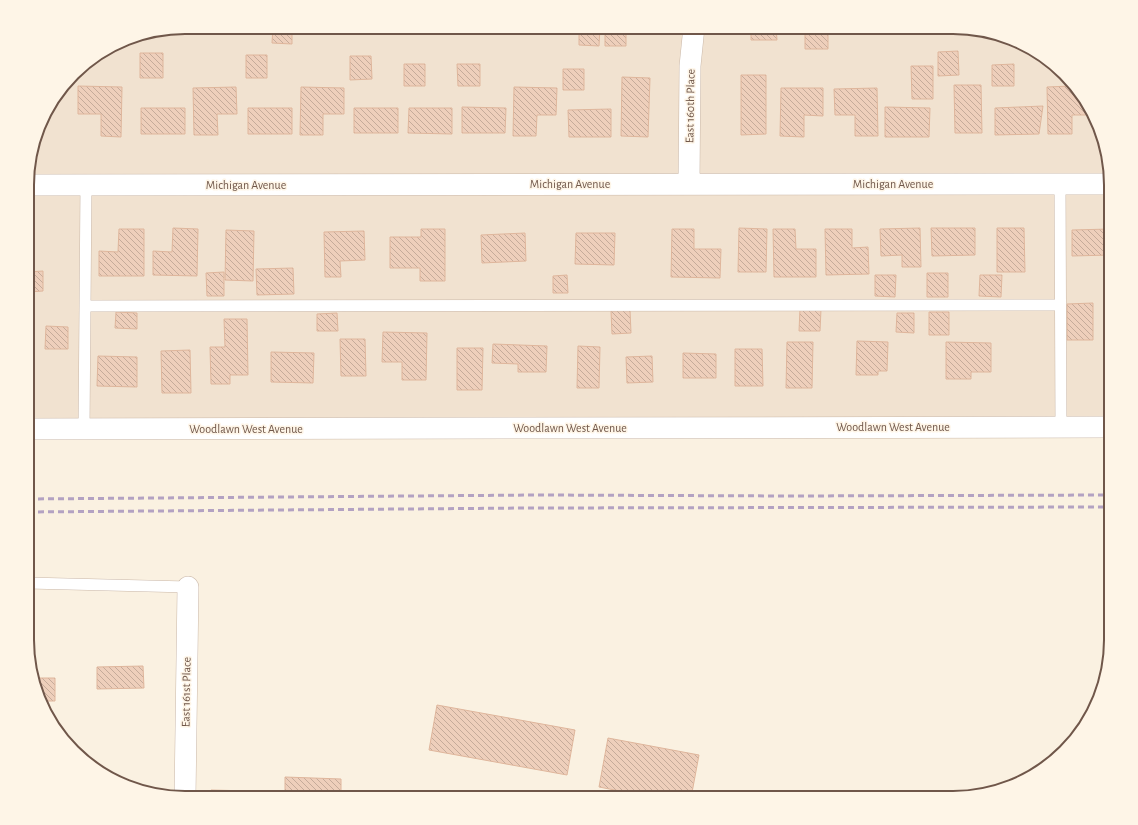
<svg xmlns="http://www.w3.org/2000/svg" width="1138" height="825" font-family="'Alegreya Sans',sans-serif">
  <style>
    .residential { fill: #f1e2d0 }
    .building { fill: url(#building-back-hatch); stroke: #dfb69c }
    .lines { fill: none; stroke-linecap: round; stroke-linejoin: round }
    .service-casing { stroke: #cab8a9; stroke-width: 12 }
    .minor-casing { stroke: #cab8a9; stroke-width: 22 }
    .service { stroke: #fff; stroke-width: 11 }
    .minor { stroke: #fff; stroke-width: 21 }
    .rail { stroke: #b3a2c2; stroke-width: 3; stroke-dasharray: 6 4; stroke-linecap: butt }
    .labels { text-anchor: middle; dominant-baseline: central; stroke-width: 3; stroke-linejoin: round; paint-order: stroke }
    .street-label { font-size: 12px; fill: #70574a; stroke: #fef5e7 }
    .rim { fill: none; stroke: #70574a; stroke-width: 2 }
  </style>
  <defs>
    <pattern id="building-back-hatch" width="6" height="6" patternUnits="userSpaceOnUse"><rect width="6" height="6" fill="#eecfbb"/><path d="M-1 5l2 2M0 0l6 6M5-1l2 2" fill="none" stroke="#c5ab9a"/></pattern>
  </defs>
  <rect width="100%" height="100%" fill="#faf1e1"/>
  <!-- residential -->
  <path class="residential" d="M185,27H963L1013,39L1049,60L1095,115L1111,175V417L28,420V165L43,115L81,66L125,39Z"/>
  <!-- building -->
  <path class="building" d="M273,27H292V44L272,43Z
    M579,27H600L599,46L579,45Z
    M605,27H626V46H605Z
    M751,27H776L777,40H751Z
    M805,27H828V49H805Z
    M958,51L959,75L938,76V52Z
    M140,53H163V78H140Z
    M246,55H267V78H246Z
    M350,56H371L372,79L350,80Z
    M404,64H425V86H404Z
    M457,64H480V86H458Z
    M1014,64V86H992V65Z
    M911,66H933V99H912Z
    M563,69H584V90H563Z
    M741,75H766V134L741,135Z
    M622,77L650,78L648,137L621,136Z
    M954,85H981L982,133H955Z
    M78,86L122,87L121,137L101,136V114H78Z
    M1071,86L1094,115H1072V134H1048L1047,87Z
    M236,87L237,114H217L218,135H194L193,88Z
    M301,87L344,88V114H323V135H300Z
    M514,87L557,88L556,115H537L536,136H513Z
    M781,88H823V116L804,115V137L780,136Z
    M877,88L878,136H855V115H835L834,89Z
    M1043,106L1039,134L995,135V108Z
    M462,107L506,108L505,133H462Z
    M885,107L930,108L929,137H885Z
    M141,108H185V134H141Z
    M248,108H292V134H248Z
    M354,108H398V133H354Z
    M409,108H452V134L408,133Z
    M611,109V137H569L568,110Z
    M173,228L198,229L197,276L153,275V251L172,252Z
    M739,228L767,229L766,272H738Z
    M920,228L921,267H902V255L881,256L880,229Z
    M931,228H975V255L932,256Z
    M997,228H1024L1025,272H997Z
    M119,229H144V276H99V251L118,252Z
    M421,229H445V281H420V268H390V237H421Z
    M672,229H694V249H721L720,278L671,277Z
    M773,229H795L796,249H816V277H774Z
    M825,229H852V248L868,247L869,274L826,275Z
    M1110,229L1111,255L1072,256V230Z
    M226,230L254,231L253,281L225,280Z
    M364,231L365,260L340,261L341,277H325L324,232Z
    M525,233L526,261L482,263L481,235Z
    M576,233H615L614,265L575,264Z
    M293,268L294,294L257,295L256,269Z
    M43,271V291L28,292V272Z
    M224,272V296H207L206,273Z
    M927,273H948V297H927Z
    M567,275L568,293H553V276Z
    M875,275H896L895,297L875,296Z
    M980,275H1002L1001,297L979,296Z
    M1093,303V340H1067V304Z
    M800,309H821L820,331H799Z
    M630,310L631,333L612,334L611,311Z
    M116,312L137,313V329L115,328Z
    M929,312H949V335H929Z
    M337,313L338,331H317V314Z
    M897,313H914V333L896,332Z
    M224,319H247L248,375H230V384H211L210,347H225Z
    M46,326L68,327V349H45Z
    M383,332L427,333L426,380H402V362H382Z
    M340,339H365L366,376H341Z
    M857,341L888,342L887,371H878V375H856Z
    M787,342H813L812,388H786Z
    M946,342L991,343V372H971V379H946Z
    M493,344L547,346L546,372H518V364L492,363Z
    M578,346L600,347L599,388H577Z
    M457,348H483L482,390H457Z
    M735,349H762L763,386H735Z
    M190,350L191,393H162L161,351Z
    M271,352L314,353L313,383L271,382Z
    M683,353L716,354V378H683Z
    M98,356L137,357V387L97,386Z
    M652,356L653,382L627,383L626,357Z
    M143,666L144,688L97,689V667Z
    M34,678H55V701H42Z
    M437,705L575,730L567,775L429,750Z
    M608,738L699,755L691,798H656L599,787Z
    M285,777L341,779V798H285Z
    M211,790L250,791V798H211Z
    M455,791H487V796H516V798H455Z"/>
  <g class="lines">
    <defs>
      <path id="service" d="M1060,184L1061,427
        M85,306L1060,305
        M84,429L86,185
        M28,583L188,587"/>
      <path id="minor" d="M689,184L690,66L694,27
        M28,185L1111,184
        M28,429L1111,427
        M185,798L188,587"/>
    </defs>
    <!-- service casing -->
    <use href="#service" class="service-casing"/>
    <!-- minor casing -->
    <use href="#minor" class="minor-casing"/>
    <!-- service -->
    <use href="#service" class="service"/>
    <!-- minor -->
    <use href="#minor" class="minor"/>
    <!-- rail -->
    <path class="rail" d="M28,499L536,495L793,496L1111,495
      M28,512L528,508L1111,507"/>
  </g>
  <g class="labels">
    <!-- street labels -->
    <g class="street-label">
      <text transform="translate(690 106) rotate(-89)">East 160th Place</text>
      <text x="570" y="184">Michigan Avenue</text>
      <text x="893" y="184">Michigan Avenue</text>
      <text x="246" y="185">Michigan Avenue</text>
      <text x="893" y="427">Woodlawn West Avenue</text>
      <text x="570" y="428">Woodlawn West Avenue</text>
      <text x="246" y="429">Woodlawn West Avenue</text>
      <text transform="translate(186 692) rotate(-89)">East 161st Place</text>
    </g>
  </g>
  <!-- crop -->
  <path d="M0 0H1138V825H0ZM185 34H953A151 151 0 0 1 1104 185V640A151 151 0 0 1 953 791H185A151 151 0 0 1 34 640V185A151 151 0 0 1 185 34Z" fill="#fef5e7" fill-rule="evenodd"/>
  <path class="rim" d="M185 34H953A151 151 0 0 1 1104 185V640A151 151 0 0 1 953 791H185A151 151 0 0 1 34 640V185A151 151 0 0 1 185 34Z"/>
</svg>
